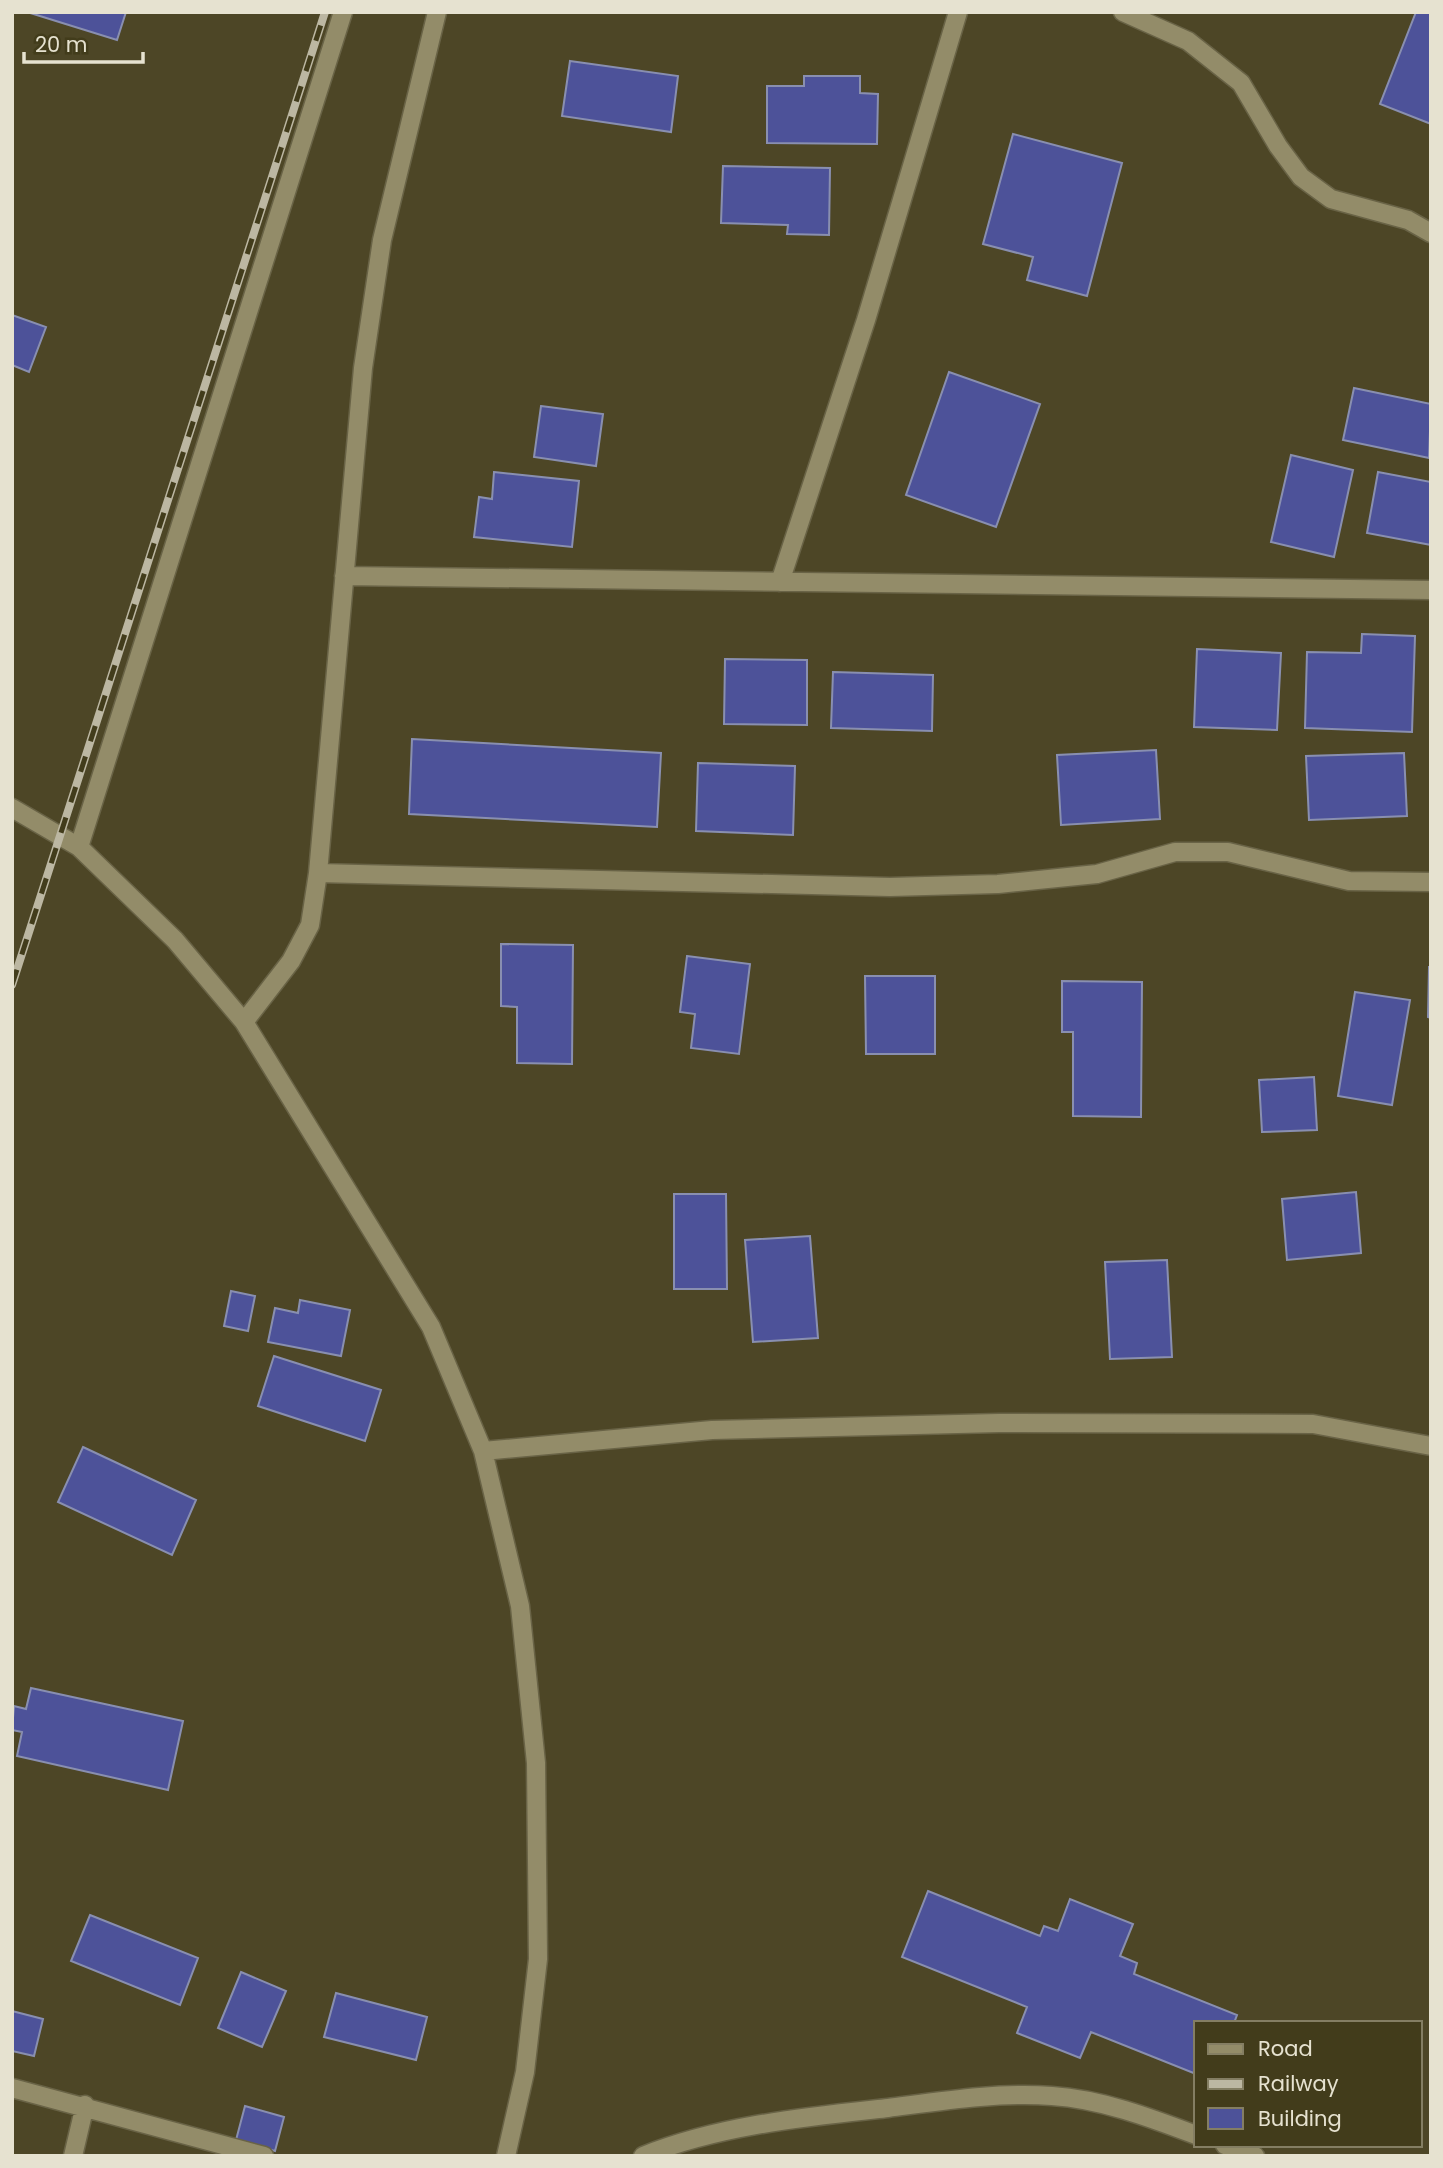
<svg xmlns="http://www.w3.org/2000/svg" width="1443" height="2168" font-family="Poppins,sans-serif">
  <style>
    .building { fill: #4d5299; stroke: #898fb0; stroke-width: 2 }
    .lines { fill: none; stroke-linecap: round; stroke-linejoin: round }
    .minor-casing { stroke: #696346; stroke-width: 21 }
    .minor { stroke: #938c69; stroke-width: 18 }
    .rail-casing { stroke: #bcb7a2; stroke-width: 8 }
    .rail { stroke: #423c1b; stroke-width: 5; stroke-dasharray: 16; stroke-linecap: butt }
  </style>
  <rect width="100%" height="100%" fill="#4d4626"/>
  <!-- building -->
  <path class="building" d="M27,12H126L117,40Z
    M1416,12H1431V124L1380,104Z
    M570,61L678,76L671,132L562,116Z
    M804,76H860V93L878,94L877,144L767,143V86H804Z
    M1013,134L1122,163L1087,296L1027,280L1033,257L983,244Z
    M723,166L830,168L829,235L787,234L788,225L721,223Z
    M12,315L46,327L29,372L12,365Z
    M949,372L1040,404L996,527L906,495Z
    M1354,388L1431,404L1429,458L1343,440Z
    M541,406L603,414L596,466L534,457Z
    M1291,455L1353,470L1334,557L1271,542Z
    M494,472L579,481L572,547L474,537L479,497L492,499Z
    M1378,472L1431,482V545L1367,533Z
    M1362,634L1415,636L1412,732L1305,728L1307,652L1361,653Z
    M1197,649L1281,653L1277,730L1194,727Z
    M725,659L807,660V725L724,724Z
    M833,672L933,675L932,731L831,728Z
    M412,739L661,753L657,827L409,814Z
    M1156,750L1160,819L1061,825L1057,755Z
    M1404,753L1407,816L1309,820L1306,756Z
    M698,763L795,766L793,835L696,831Z
    M501,944L573,945L572,1064L517,1063V1007L501,1006Z
    M687,956L750,964L739,1054L691,1048L695,1014L680,1012Z
    M1429,967H1431V1018L1428,1017Z
    M865,976H935V1054H866Z
    M1062,981L1142,982L1141,1117L1073,1116V1032H1062Z
    M1355,992L1410,1000L1392,1105L1338,1096Z
    M1314,1077L1317,1130L1262,1132L1259,1080Z
    M1356,1192L1361,1253L1287,1260L1282,1199Z
    M674,1194H726L727,1289H674Z
    M810,1236L818,1338L753,1342L745,1240Z
    M1167,1260L1172,1357L1110,1359L1105,1262Z
    M231,1291L255,1296L248,1331L224,1326Z
    M300,1300L350,1310L341,1356L268,1342L275,1308L298,1313Z
    M274,1356L381,1390L365,1441L258,1406Z
    M83,1447L196,1500L172,1555L58,1502Z
    M31,1688L183,1721L168,1790L17,1756L22,1732L12,1730L14,1706L26,1709Z
    M928,1891L1040,1936L1044,1926L1058,1931L1070,1899L1133,1924L1120,1956L1137,1963L1134,1974L1237,2015L1234,2023H1196V2074L1091,2032L1080,2058L1017,2033L1027,2007L902,1957Z
    M90,1915L198,1958L180,2005L71,1961Z
    M241,1972L286,1991L262,2047L218,2028Z
    M336,1993L427,2017L416,2060L324,2037Z
    M12,2011L43,2019L34,2056L12,2051Z
    M245,2106L284,2117L275,2151L236,2140Z"/>
  <g class="lines">
    <defs>
      <path id="minor" d="M1123,12L1188,41L1241,83L1278,146L1301,177L1331,199L1408,220L1431,233
        M344,576L1431,590
        M780,582L866,320L958,12
        M12,808L79,847L175,940L244,1022L431,1327L483,1451L520,1606L536,1763L538,1959L525,2072L506,2156
        M79,847L343,12
        M318,873L363,368L382,240L437,12
        M244,1022L291,961L310,925L318,873L890,887L998,884L1097,874L1175,852H1228L1349,881L1431,882
        M483,1451L712,1430L999,1423L1313,1424L1431,1446
        M12,2088L264,2156
        M1225,2145L1255,2156
        M73,2156L85,2105
        M643,2156C720,2125 806,2117 888,2108C942,2101 998,2092 1052,2096C1101,2099 1151,2118 1196,2135"/>
    </defs>
    <!-- minor casing -->
    <use href="#minor" class="minor-casing"/>
    <!-- minor -->
    <use href="#minor" class="minor"/>
    <defs>
      <path id="rail" d="M12,985L325,12"/>
    </defs>
    <!-- rail casing -->
    <use href="#rail" class="rail-casing"/>
    <!-- rail -->
    <use href="#rail" class="rail"/>
  </g>
  <!-- border -->
  <rect width="1443" height="2168" fill="none" stroke="#e6e2d0" stroke-width="28"/>
  <!-- legend -->
  <rect x="1194" y="2021" width="228" height="126" fill="#423c1b" stroke="#847e63" stroke-width="2"/>
  <rect x="1208" y="2044" width="35" height="10" fill="#938c69" stroke="#847e63" stroke-width="2"/>
  <text x="1258" y="2056" font-size="21" fill="#e6e2d0">Road</text>
  <rect x="1208" y="2079" width="35" height="10" fill="#bcb7a2" stroke="#847e63" stroke-width="2"/>
  <text x="1258" y="2091" font-size="21" fill="#e6e2d0">Railway</text>
  <rect x="1208" y="2108" width="35" height="21" fill="#4d5299" stroke="#847e63" stroke-width="2"/>
  <text x="1258" y="2126" font-size="21" fill="#e6e2d0">Building</text>
  <!-- scale -->
  <path d="M24 52v10h119v-10" fill="none" stroke="#e6e2d0" stroke-width="3.5"/>
  <text x="35" y="52" font-size="21" fill="#e6e2d0" stroke="#423c1b" stroke-width="5" paint-order="stroke">20 m</text>
</svg>
